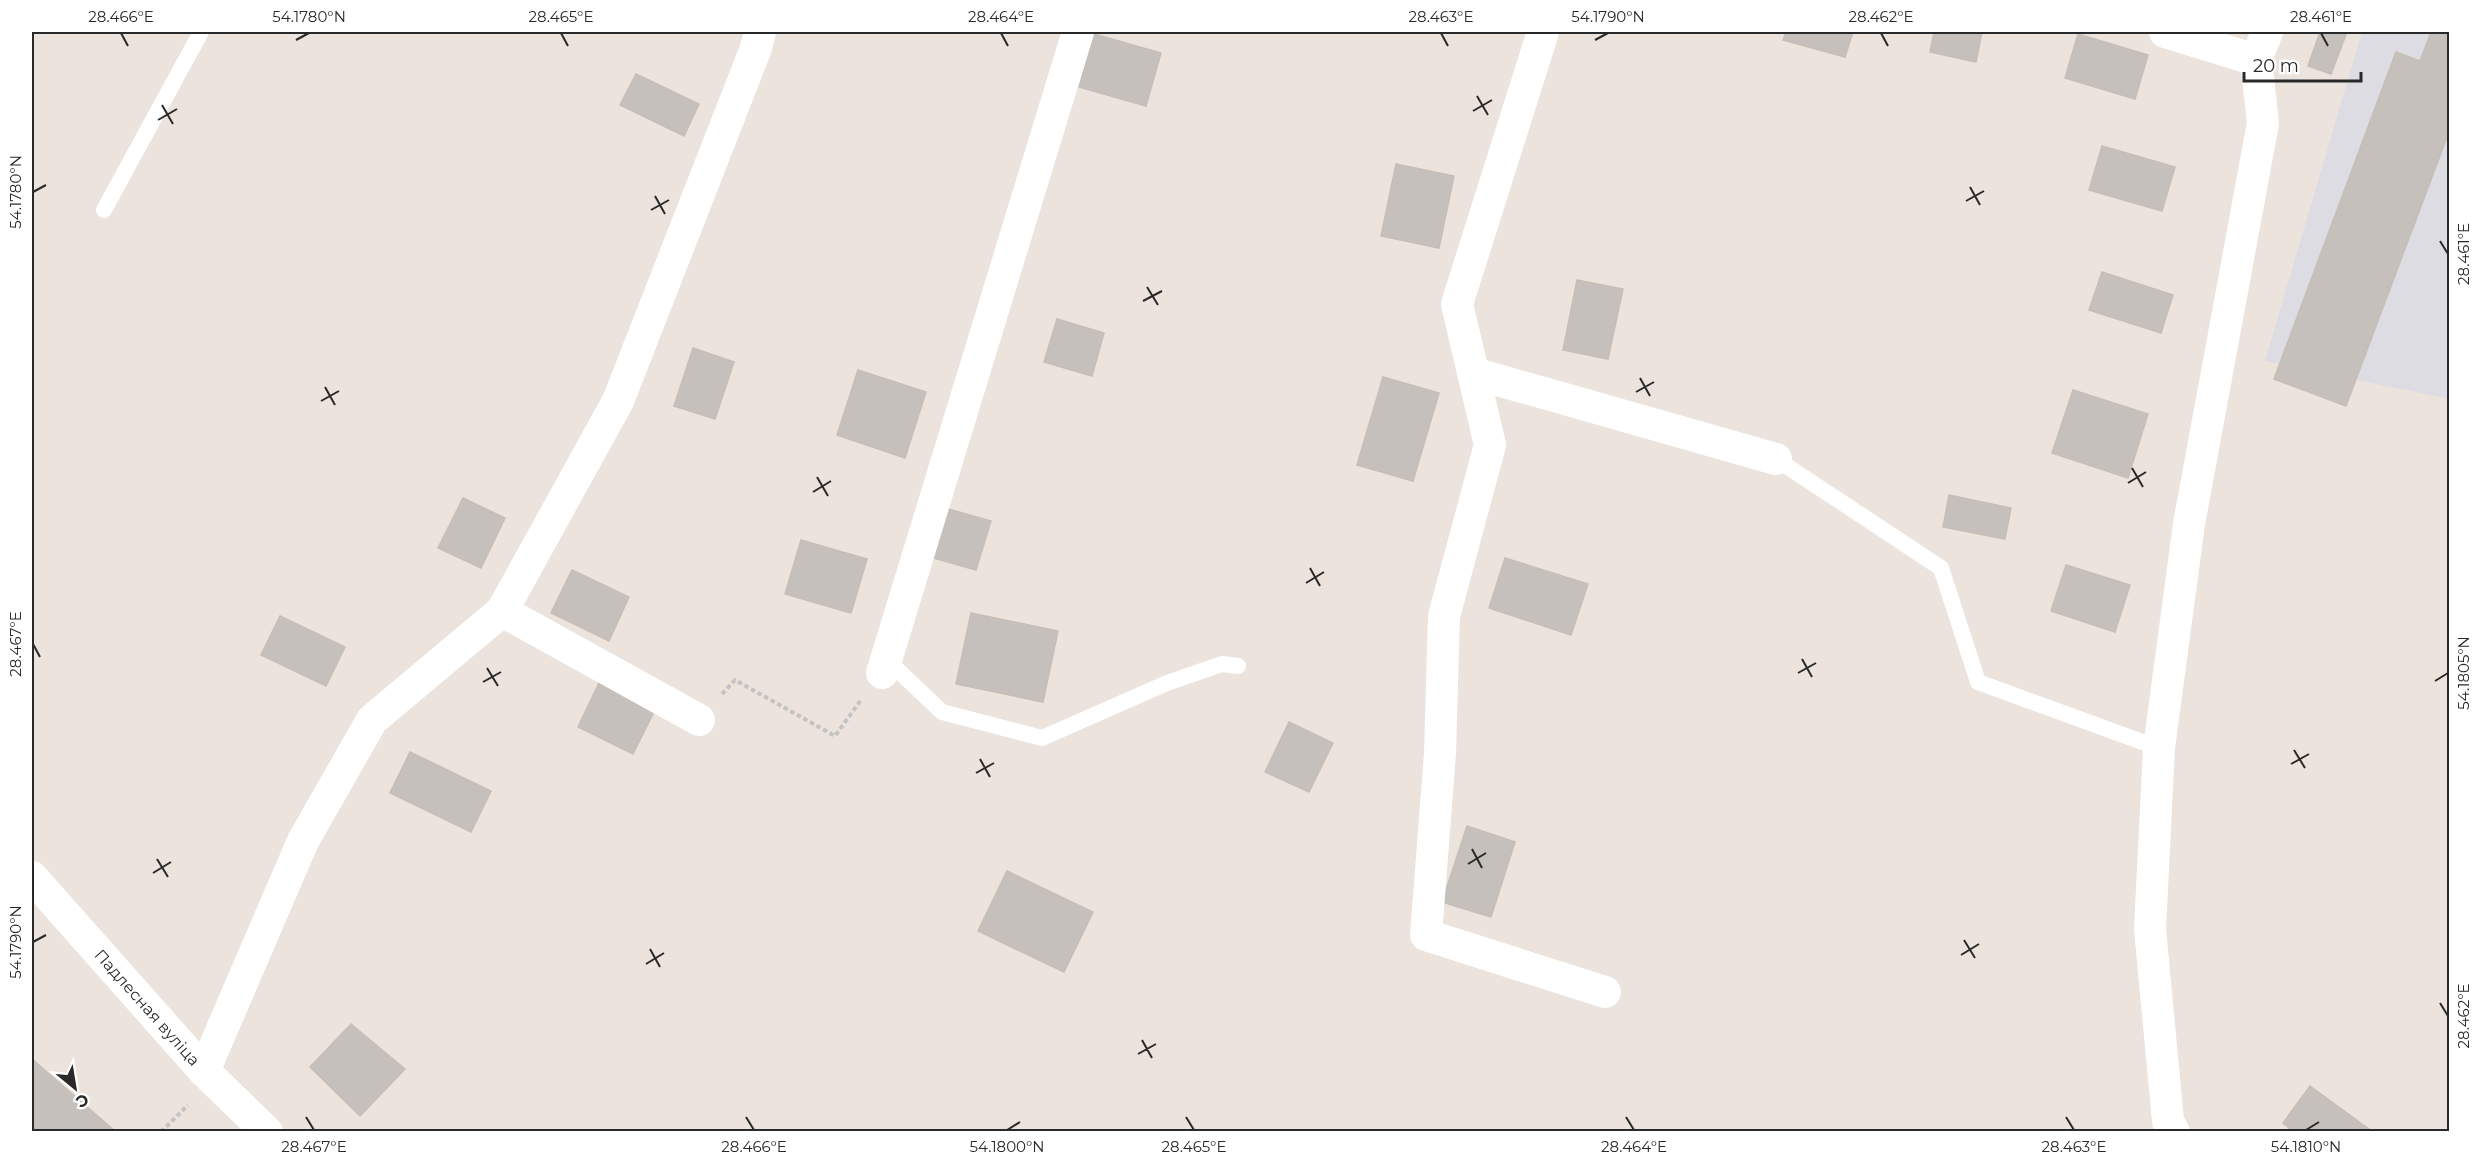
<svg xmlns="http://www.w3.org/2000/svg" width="2481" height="1163" font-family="Montserrat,sans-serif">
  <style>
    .industrial { fill: #dedce3 }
    .building { fill: #c6c0bc; stroke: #c6beb6; stroke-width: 1.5 }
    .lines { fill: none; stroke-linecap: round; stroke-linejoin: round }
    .path { stroke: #c3c3c3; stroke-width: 4; stroke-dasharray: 4.5 3; stroke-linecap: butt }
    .service { stroke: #fff; stroke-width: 16 }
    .minor { stroke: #fff; stroke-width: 32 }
    .ticks { fill: none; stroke: #292929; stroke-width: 2 }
    .labels { text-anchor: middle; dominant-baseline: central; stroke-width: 6; stroke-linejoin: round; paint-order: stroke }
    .street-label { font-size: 16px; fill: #292929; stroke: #fff }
    .neatline { fill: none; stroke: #292929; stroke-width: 2 }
    .ticks-label { font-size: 15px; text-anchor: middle; fill: #292929 }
  </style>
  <rect width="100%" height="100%" fill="#ebe3dc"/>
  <!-- industrial -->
  <path class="industrial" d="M2362,32H2449V399L2265,361Z"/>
  <!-- building -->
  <path class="building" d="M1786,32H1853L1845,57L1783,40Z
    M1934,32H1982L1976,62L1930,52Z
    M2320,32H2347L2331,74L2308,66Z
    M2431,32H2450V129L2346,406L2274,379L2396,52L2420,61Z
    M1094,34L1161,53L1146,106L1079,87Z
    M2078,34L2148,55L2135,99L2065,78Z
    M636,74L699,104L684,136L620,105Z
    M2102,146L2175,167L2162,211L2089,190Z
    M1396,164L1454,176L1439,248L1381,236Z
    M2102,272L2173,295L2161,333L2089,310Z
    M1577,280L1623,289L1608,359L1563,350Z
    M1057,319L1104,333L1092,376L1044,362Z
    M693,348L734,362L715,419L674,406Z
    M858,370L926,392L905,458L837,435Z
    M1383,377L1439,393L1413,481L1357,465Z
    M2073,390L2148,414L2128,478L2052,453Z
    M1949,495L2011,508L2005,539L1943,527Z
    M463,498L505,518L481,568L438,548Z
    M945,508L991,521L976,570L930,557Z
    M801,540L867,559L851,613L785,594Z
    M1505,558L1588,584L1571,635L1489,608Z
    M2066,565L2130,585L2115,632L2051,611Z
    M572,570L629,597L609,641L551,613Z
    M971,613L1058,631L1043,702L956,684Z
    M280,616L345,647L326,686L261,655Z
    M599,683L655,710L633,754L578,727Z
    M1289,722L1333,743L1309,792L1265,772Z
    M410,752L491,791L471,832L390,793Z
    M1467,826L1515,842L1491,917L1442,902Z
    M1007,871L1093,912L1064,972L978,931Z
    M351,1024L405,1069L360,1116L310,1067Z
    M32,1059L116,1132H32Z
    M2310,1086L2373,1132H2294L2283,1123Z"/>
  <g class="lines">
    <!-- path -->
    <path class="path" d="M722,694L735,680L835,736L861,700
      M161,1132L188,1105"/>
    <!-- service -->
    <path class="service" d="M104,210L201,32
      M1776,459L1941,568L1978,682L2159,748
      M886,659L942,712L1042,738L1167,683L1222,664L1238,666"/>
    <!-- minor -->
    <g class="minor">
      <path d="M1543,32L1457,304L1490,445L1444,616L1440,753L1426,935L1605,992"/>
      <path d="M2165,32L2256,60"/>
      <path d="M1473,373L1776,459"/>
      <path d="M502,611L699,720"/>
      <path d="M882,673L1078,32"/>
      <path id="s1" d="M32,877L204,1071L267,1132"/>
      <path d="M204,1071L303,841L372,720L502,611L618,401L756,48L760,32"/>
      <path d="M2174,1132L2168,1121L2150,929L2159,748L2189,524L2263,123L2256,60L2267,32"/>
    </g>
  </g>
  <!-- ticks -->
  <path class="ticks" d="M121,33L128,46M561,33L568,46M1001,33L1008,46M1441,33L1448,46M1881,33L1888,46M2321,33L2328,46M296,40L309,33M1595,40L1608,33M1477,96L1488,115M162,105L173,124M1473,111L1492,100M158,120L177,109M1970,187L1980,205M33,192L46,185M655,196L665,214M1966,201L1984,191M651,210L669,200M2440,241L2448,254M1147,287L1158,305M1143,301L1162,291M1640,378L1650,396M325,387L335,405M1636,392L1654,382M321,401L339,391M2132,468L2143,487M817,477L828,496M2128,483L2146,472M813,492L831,481M1310,568L1320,586M1306,583L1324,572M33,644L40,657M1802,659L1812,677M487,668L498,686M1798,673L1816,663M2435,681L2448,673M483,682L501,672M2294,750L2305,768M980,759L990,777M2291,764L2309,754M976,773L994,763M1472,849L1482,868M157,859L168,877M1468,864L1486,853M153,873L171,862M1964,940L1975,958M33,942L46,935M650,949L660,967M1961,955L1979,944M646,964L664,953M2440,1003L2448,1016M1142,1040L1152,1058M1138,1054L1156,1044M306,1117L314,1130M746,1117L754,1130M1186,1117L1194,1130M1626,1117L1634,1130M2066,1117L2074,1130M1007,1130L1020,1122M2306,1130L2319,1122"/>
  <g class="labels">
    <!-- street labels -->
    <g class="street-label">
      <text stroke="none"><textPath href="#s1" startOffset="174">Падлесная вуліца</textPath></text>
    </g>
  </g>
  <!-- border -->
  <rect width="2481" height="1163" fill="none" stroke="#ffffff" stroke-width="66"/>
  <!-- north arrow -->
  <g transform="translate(75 1088) rotate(150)" stroke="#ffffff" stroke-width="4.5" paint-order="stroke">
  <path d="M0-4.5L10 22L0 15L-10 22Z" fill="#292929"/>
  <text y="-9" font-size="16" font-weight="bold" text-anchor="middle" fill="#292929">С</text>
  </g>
  <!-- scale -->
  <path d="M2244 72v9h117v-9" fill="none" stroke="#292929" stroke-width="3"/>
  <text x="2253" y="72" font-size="18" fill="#292929" stroke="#ffffff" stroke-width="4.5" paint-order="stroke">20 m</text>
  <rect x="33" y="33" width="2415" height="1097" class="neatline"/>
  <g class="ticks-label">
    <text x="121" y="22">28.466°E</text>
    <text x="309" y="22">54.1780°N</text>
    <text x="561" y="22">28.465°E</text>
    <text x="1001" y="22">28.464°E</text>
    <text x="1441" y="22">28.463°E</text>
    <text x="1608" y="22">54.1790°N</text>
    <text x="1881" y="22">28.462°E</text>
    <text x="2321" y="22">28.461°E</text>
    <text transform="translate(16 192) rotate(-90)" y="5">54.1780°N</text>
    <text transform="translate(2464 254) rotate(-90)" y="5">28.461°E</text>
    <text transform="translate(16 644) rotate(-90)" y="5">28.467°E</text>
    <text transform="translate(2464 673) rotate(-90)" y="5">54.1805°N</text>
    <text transform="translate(16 942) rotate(-90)" y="5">54.1790°N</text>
    <text transform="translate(2464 1016) rotate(-90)" y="5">28.462°E</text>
    <text x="314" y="1152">28.467°E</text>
    <text x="754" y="1152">28.466°E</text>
    <text x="1007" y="1152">54.1800°N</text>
    <text x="1194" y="1152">28.465°E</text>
    <text x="1634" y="1152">28.464°E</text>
    <text x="2074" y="1152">28.463°E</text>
    <text x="2306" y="1152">54.1810°N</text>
  </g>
</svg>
